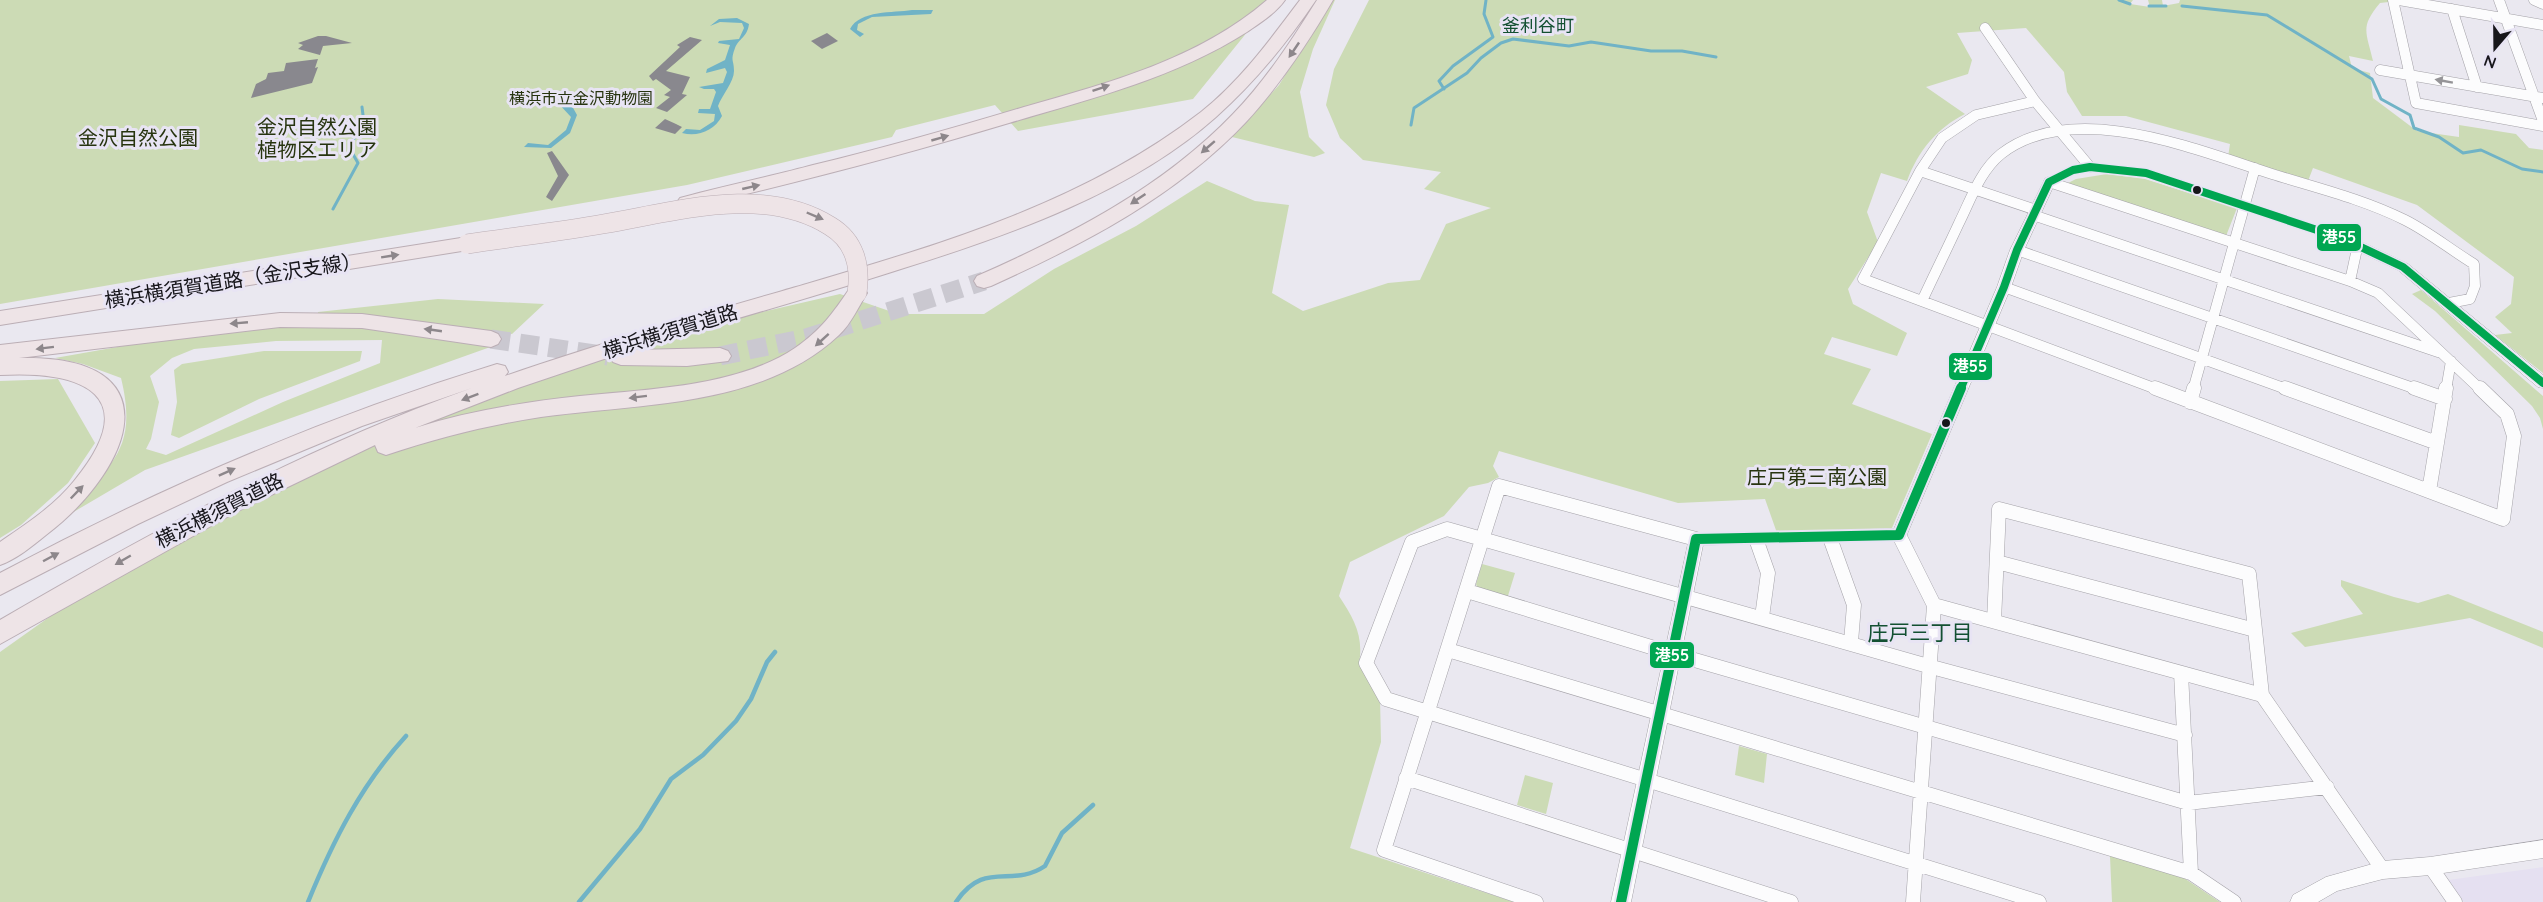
<svg xmlns="http://www.w3.org/2000/svg" width="2543" height="902" font-family="Quicksand,'Noto Sans JP',sans-serif">
  <style>
    .built { fill: #e5e0f1 }
    .green { fill: #ccdbb5; fill-rule: evenodd }
    .water { fill: #70b3c6 }
    .lines { fill: none; stroke-linecap: round; stroke-linejoin: round }
    .stream-far1 { stroke: #70b3c6; stroke-width: 3 }
    .stream { stroke: #70b3c6; stroke-width: 4.5 }
    .building { fill: #89888e }
    .motorway-tunnel { stroke: #cac8d0; stroke-width: 19; stroke-dasharray: 19 10; stroke-linecap: butt }
    .minor-far1-casing { stroke: #a4a2a8; stroke-width: 11 }
    .minor-casing { stroke: #a4a2a8; stroke-width: 15 }
    .tertiary-casing { stroke: #a4a2a8; stroke-width: 1 }
    .motorway-casing { stroke: #bbaeb5; stroke-width: 2 }
    .minor-far1 { stroke: #fcfcfd; stroke-width: 10 }
    .minor { stroke: #fcfcfd; stroke-width: 14 }
    .tertiary { fill: #fcfcfd; fill-rule: evenodd }
    .motorway { fill: #eee4e7; fill-rule: evenodd }
    .motorway-bridge-casing { stroke: #bbaeb5; stroke-width: 20; stroke-linecap: butt }
    .motorway-bridge { stroke: #eee4e7; stroke-width: 19 }
    .bus-1-far1-casing { stroke: #e8e4f4; stroke-width: 11 }
    .bus-1-casing { stroke: #e8e4f4; stroke-width: 14 }
    .bus-1-far1 { stroke: #00a651; stroke-width: 8 }
    .bus-1 { stroke: #00a651; stroke-width: 10 }
    .oneway { fill: #8d878b }
    .oneway2 { fill: #959497 }
    .bus-dot { fill: #17161b; stroke: #e8e4f4; stroke-width: 2 }
    .labels { text-anchor: middle; dominant-baseline: central; stroke-width: 6; stroke-linejoin: round; paint-order: stroke }
    .far-park-label { font-size: 16px; fill: #27340f; stroke: #e8e4f4 }
    .far-neighbourhood-label { font-size: 18px; fill: #135032; stroke: #e8e4f4 }
    .park-label { font-size: 20px; fill: #27340f; stroke: #e8e4f4 }
    .street-label { font-size: 20px; fill: #17161b; stroke: #e8e4f4 }
    .neighbourhood-label { font-size: 21px; fill: #135032; stroke: #e8e4f4 }
    .line-badge { stroke: #e8e4f4; stroke-width: 2 }
    .badge-label { font-size: 16px; text-anchor: middle; font-weight: bold; fill: #fff }
  </style>
  <rect width="100%" height="100%" fill="#eae8f0"/>
  <!-- built -->
  <path class="built" d="M2543,867V902H2464L2448,880Z"/>
  <!-- green -->
  <path class="green" d="M0,0H1268L1244,36L1193,99L1018,131L995,105L896,130L892,137L687,185L0,304Z
    M1332,0H1335L1313,49L1300,92L1309,137L1325,153L1314,157L1232,137L1279,85Z
    M1369,0H2133L2130,4L2150,7L2148,0H2162L2163,6L2179,3L2180,0H2389V2L2380,3C2360,27 2366,31 2373,61L2349,56L2352,68L2370,73L2373,98L2417,131L2459,137V125L2516,134L2529,148L2543,150V373L2495,335L2512,333L2495,317L2511,304L2514,277L2417,205L2313,168L2308,181L2228,157L2230,144L2126,116H2082L2067,92L2064,72L2026,28L1957,33L1972,60L1968,74L1926,87L1965,114C1937,128 1918,151 1907,181L1881,173L1867,212L1878,242L1848,289L1853,304L1907,333L1897,356L1832,337L1824,354L1871,369L1852,404L1932,434L1892,528L1777,533L1765,499L1678,503L1499,451L1493,466L1499,477L1488,483L1469,487L1444,516L1350,562L1339,596C1354,619 1364,636 1359,664L1380,699L1381,742L1350,848L1514,902H0V652L110,574L370,444L521,386L640,347L736,318L840,294L898,314H984L1054,269L1136,226L1207,181L1255,201L1289,205L1272,293L1303,311L1388,283L1420,280L1446,224L1491,208L1424,189L1441,172L1363,160L1340,138L1326,105L1334,69Z
    M2107,174L2145,179L2237,208L2226,236L2066,184L2076,179Z
    M2421,290L2543,396V429L2540,418L2532,406L2435,311L2412,294Z
    M438,299L544,304L512,334C447,325 383,316 318,315V312Z
    M242,325L377,327L496,345L145,470L65,517L67,510C113,464 138,448 121,378L83,364L55,358ZM382,340L380,363L283,402L166,455L146,449L151,439L159,402L150,376L172,358L194,349L276,341Z
    M264,351H362L360,361L259,399L179,438L171,435L177,402L174,370L182,364Z
    M58,379L95,443L68,483L21,525L0,538V381Z
    M1482,564L1515,573L1507,599L1479,591L1476,584Z
    M2341,580L2394,597L2418,603L2448,594L2543,632V648L2470,618L2305,647L2291,633L2363,614L2341,586Z
    M1739,746L1767,754L1764,783L1735,775Z
    M1525,775L1553,783L1546,814L1517,805Z
    M2110,856L2181,876L2220,902H2112Z"/>
  <!-- water -->
  <path class="water" d="M912,10H933L931,14L872,17L858,24L857,30L864,34L860,37L850,29C860,10 893,13 912,10Z
    M737,18L749,24C747,38 739,38 735,48C730,62 734,59 734,71C734,82 722,95 718,106L722,116C714,131 698,137 682,133L686,129L700,130L714,121L715,114L698,113L699,109H710L716,92L714,89H704L699,87L723,83L727,72L725,68L706,73L707,69L725,60L730,45L718,43L719,41L739,39L744,28L742,23L720,22L710,26L719,19Z
    M562,100L572,106L577,115L570,133L551,148L524,147L528,143L548,145L566,130L571,117L558,103Z"/>
  <g class="lines">
    <!-- stream-far1 -->
    <path class="stream-far1" d="M2119,0L2130,4
      M2149,6H2166
      M2182,6L2267,15L2372,79L2381,99L2410,115L2414,128L2439,137L2463,153L2481,150L2522,169L2543,172
      M1444,89L1439,81L1453,66L1493,37L1484,14L1486,0
      M1411,125L1414,108L1467,73L1481,58L1501,43L1513,39L1569,46L1591,42L1651,51H1682L1716,57
      M333,209L358,163L350,149L363,115L362,107"/>
    <!-- stream -->
    <path class="stream" d="M308,902C333,841 361,785 406,736
      M579,902L640,829L671,779L703,755L736,721L751,699L767,662L775,652
      M956,902C985,859 1011,889 1045,866L1062,833L1093,805"/>
  </g>
  <!-- building -->
  <path class="building" d="M827,33L838,41L822,49L811,41Z
    M318,36H326L352,43L323,46L320,55L298,49L303,45L298,43Z
    M690,37L702,40L666,71L690,77L682,94L687,95L667,112L656,108L670,97L664,95L671,90L656,79L653,81L649,76L680,47L677,45Z
    M318,59L315,68L318,67L312,83L251,98L256,84L266,79L268,73L284,71L286,63Z
    M665,119L676,124L682,127L675,134L655,128Z
    M552,151L569,175L552,201L546,197L558,176L547,153Z"/>
  <g class="lines">
    <!-- motorway-tunnel -->
    <path class="motorway-tunnel" d="M491,339L608,356
      M720,356L806,338L984,281"/>
    <defs>
      <path id="minor-far1" d="M2393,0L2416,103L2543,126
        M2399,0L2543,25
        M2499,0L2543,121
        M2534,0L2543,4
        M2452,9L2477,87
        M1985,28L2035,101L2090,167
        M2380,70L2543,98
        M2035,101L1976,115L1942,138L1920,171L1863,279L2159,390
        M1920,171L2036,210
        M2049,182L2350,281L2378,293L2481,390
        M2033,215L2438,352
        M2017,250L2419,390
        M2350,281L2358,244
        M2004,287L2289,390
        M1922,301C1934,275 1947,249 1959,223C1971,199 1980,171 2001,154C2073,98 2197,150 2272,174C2317,188 2363,199 2405,220C2429,232 2451,250 2474,264L2475,286L2470,299L2449,303
        M2193,390L2255,168
        M2446,390L2451,361"/>
      <path id="minor" d="M2155,388L2503,519L2514,436L2507,414L2480,388
        M2285,388L2437,443
        M2414,388L2445,399
        M2190,402L2194,388
        M2429,491L2446,388
        M1899,535L1934,605L2262,695L2383,870
        M1830,538L1854,605L1851,642
        M1756,539L1768,573L1762,617
        M1997,562L2255,630
        M1467,591L1674,654L2188,803L2327,787
        M1994,621L1999,509L2249,574L2262,695
        M1448,650L2191,873L2234,902
        M2181,673L2191,873
        M1406,778L1791,902
        M2430,866L2455,902
        M1536,902L1384,850L1499,486L1696,539
        M1913,902L1934,605
        M2039,902L1386,699L1366,663L1412,542L1447,529L1928,666L2185,735"/>
      <path id="tertiary" d="M2090,163L2150,170L2349,236L2408,264L2543,375V388L2538,387L2398,270L2339,242L2145,177L2090,171L2076,173L2054,185L2024,250L2011,287L1905,539L1703,545L1631,902H1611L1690,534L1894,529L1997,287L2010,250L2045,179L2069,167Z
        M2543,840V858L2430,875L2383,879L2337,891L2318,902H2290L2293,895L2326,877L2383,861L2430,857Z"/>
      <path id="motorway" d="M1267,0H1285C1276,13 1260,23 1247,32C1175,78 1090,99 1009,123C903,155 795,183 687,208L680,206L677,202L680,198C724,186 769,177 813,165C884,148 954,128 1024,107C1108,83 1199,59 1267,0Z
        M1300,0H1316C1287,43 1255,82 1216,117C1132,192 1010,235 904,268C815,297 724,321 635,350L720,348L728,351L731,356L728,361L687,366L621,365L613,362L610,357L518,388L415,428C468,411 524,402 580,396C647,389 737,387 795,348C821,330 833,313 850,288L857,286L864,288L867,293C859,306 851,324 839,335C761,408 641,403 541,417C488,425 437,438 386,455L378,452L375,445L238,511L0,644V620C151,532 306,447 472,388L362,426L227,482L138,524L0,595V573C159,488 324,417 497,364L505,366L508,372L505,376C601,343 699,315 796,287C938,245 1082,204 1201,112C1240,81 1270,40 1300,0Z
        M1317,0H1333C1308,43 1280,85 1246,122C1175,197 1084,244 991,286L984,288L977,286L974,281L977,276C1070,235 1162,188 1233,114C1266,80 1292,40 1317,0Z
        M486,234L493,236L496,241L493,246L0,325V311Z
        M280,313L362,314L491,331L498,334L501,339L498,344L491,347L362,328L280,327L19,358C176,354 134,468 46,535C32,546 17,559 0,565V542C26,524 54,506 74,481C144,396 84,370 0,375V345Z"/>
    </defs>
    <!-- minor-far1 casing -->
    <use href="#minor-far1" class="minor-far1-casing"/>
    <!-- minor casing -->
    <use href="#minor" class="minor-casing"/>
    <!-- tertiary casing -->
    <use href="#tertiary" class="tertiary-casing"/>
    <!-- motorway casing -->
    <use href="#motorway" class="motorway-casing"/>
    <!-- minor-far1 -->
    <use href="#minor-far1" class="minor-far1"/>
    <!-- minor -->
    <use href="#minor" class="minor"/>
    <!-- tertiary -->
    <use href="#tertiary" class="tertiary"/>
    <!-- motorway -->
    <use href="#motorway" class="motorway"/>
    <defs>
      <path id="motorway-bridge" d="M467,244C512,237 558,232 603,224C675,212 763,184 830,226C855,241 861,266 857,293"/>
    </defs>
    <!-- motorway-bridge casing -->
    <use href="#motorway-bridge" class="motorway-bridge-casing"/>
    <!-- motorway-bridge -->
    <use href="#motorway-bridge" class="motorway-bridge"/>
    <defs>
      <path id="bus-1-far1" d="M1960,390L2004,287L2017,250L2049,182L2073,170L2090,167L2146,173L2344,239L2403,267L2543,383"/>
      <path id="bus-1" d="M1621,902L1696,539L1899,535L1961,388"/>
    </defs>
    <!-- bus-1-far1 casing -->
    <use href="#bus-1-far1" class="bus-1-far1-casing"/>
    <!-- bus-1 casing -->
    <use href="#bus-1" class="bus-1-casing"/>
    <!-- bus-1-far1 -->
    <use href="#bus-1-far1" class="bus-1-far1"/>
    <!-- bus-1 -->
    <use href="#bus-1" class="bus-1"/>
  </g>
  <!-- one-way arrows -->
  <defs><path id="oneway-solid" d="M-6-.8H1V-3.2L6.5 0L1 3.2V.8H-6Z" transform="scale(1.5)"/></defs>
  <g class="oneway">
    <use href="#oneway-solid" transform="translate(1294 50) rotate(124)"/>
    <use href="#oneway-solid" transform="translate(1101 88) rotate(-19)"/>
    <use href="#oneway-solid" transform="translate(940 138) rotate(-16)"/>
    <use href="#oneway-solid" transform="translate(1208 147) rotate(139)"/>
    <use href="#oneway-solid" transform="translate(751 187) rotate(-13)"/>
    <use href="#oneway-solid" transform="translate(1138 199) rotate(146)"/>
    <use href="#oneway-solid" transform="translate(815 216) rotate(23)"/>
    <use href="#oneway-solid" transform="translate(390 256) rotate(-9)"/>
    <use href="#oneway-solid" transform="translate(239 323) rotate(175)"/>
    <use href="#oneway-solid" transform="translate(433 330) rotate(-172)"/>
    <use href="#oneway-solid" transform="translate(822 340) rotate(138)"/>
    <use href="#oneway-solid" transform="translate(45 348) rotate(173)"/>
    <use href="#oneway-solid" transform="translate(470 397) rotate(159)"/>
    <use href="#oneway-solid" transform="translate(638 397) rotate(173)"/>
    <use href="#oneway-solid" transform="translate(227 472) rotate(-24)"/>
    <use href="#oneway-solid" transform="translate(77 492) rotate(-46)"/>
    <use href="#oneway-solid" transform="translate(51 557) rotate(-28)"/>
    <use href="#oneway-solid" transform="translate(123 560) rotate(150)"/>
  </g>
  <use class="oneway2" href="#oneway-solid" transform="translate(2444 81) rotate(-170)"/>
  <!-- markers -->
  <g class="bus-dot">
    <circle cx="2197" cy="190" r="5"/>
    <circle cx="1946" cy="423" r="5"/>
  </g>
  <g class="labels">
    <!-- far-park labels -->
    <g class="far-park-label">
      <text x="581" y="98">横浜市立金沢動物園</text>
    </g>
    <!-- far-neighbourhood labels -->
    <g class="far-neighbourhood-label">
      <text x="1538" y="25">釜利谷町</text>
    </g>
    <!-- park labels -->
    <g class="park-label">
      <text x="317" y="126">金沢自然公園<tspan x="317" dy="23">植物区エリア</tspan></text>
      <text x="138" y="137">金沢自然公園</text>
      <text x="1817" y="476">庄戸第三南公園</text>
    </g>
    <!-- street labels -->
    <g class="street-label">
      <text transform="translate(233 280) rotate(-9)">横浜横須賀道路（金沢支線）</text>
      <text transform="translate(670 331) rotate(-17)">横浜横須賀道路</text>
      <text transform="translate(219 510) rotate(-27)">横浜横須賀道路</text>
    </g>
    <!-- neighbourhood labels -->
    <g class="neighbourhood-label">
      <text x="1920" y="632">庄戸三丁目</text>
    </g>
  </g>
  <g class="line-badge">
    <rect x="2316" y="223" width="46" height="29" rx="6" fill="#00a651"/>
    <rect x="1948" y="352" width="45" height="29" rx="6" fill="#00a651"/>
    <rect x="1649" y="641" width="46" height="28" rx="6" fill="#00a651"/>
  </g>
  <g class="badge-label">
    <text x="2339" y="243">港55</text>
    <text x="1970" y="372">港55</text>
    <text x="1672" y="661">港55</text>
  </g>
  <!-- north arrow -->
  <g transform="translate(2495 48) rotate(200)" stroke="#e8e4f4" stroke-width="4.5" paint-order="stroke">
  <path d="M0-4.5L10 22L0 15L-10 22Z" fill="#17161b"/>
  <text y="-9" font-size="16" font-weight="bold" text-anchor="middle" fill="#17161b">N</text>
  </g>
</svg>
